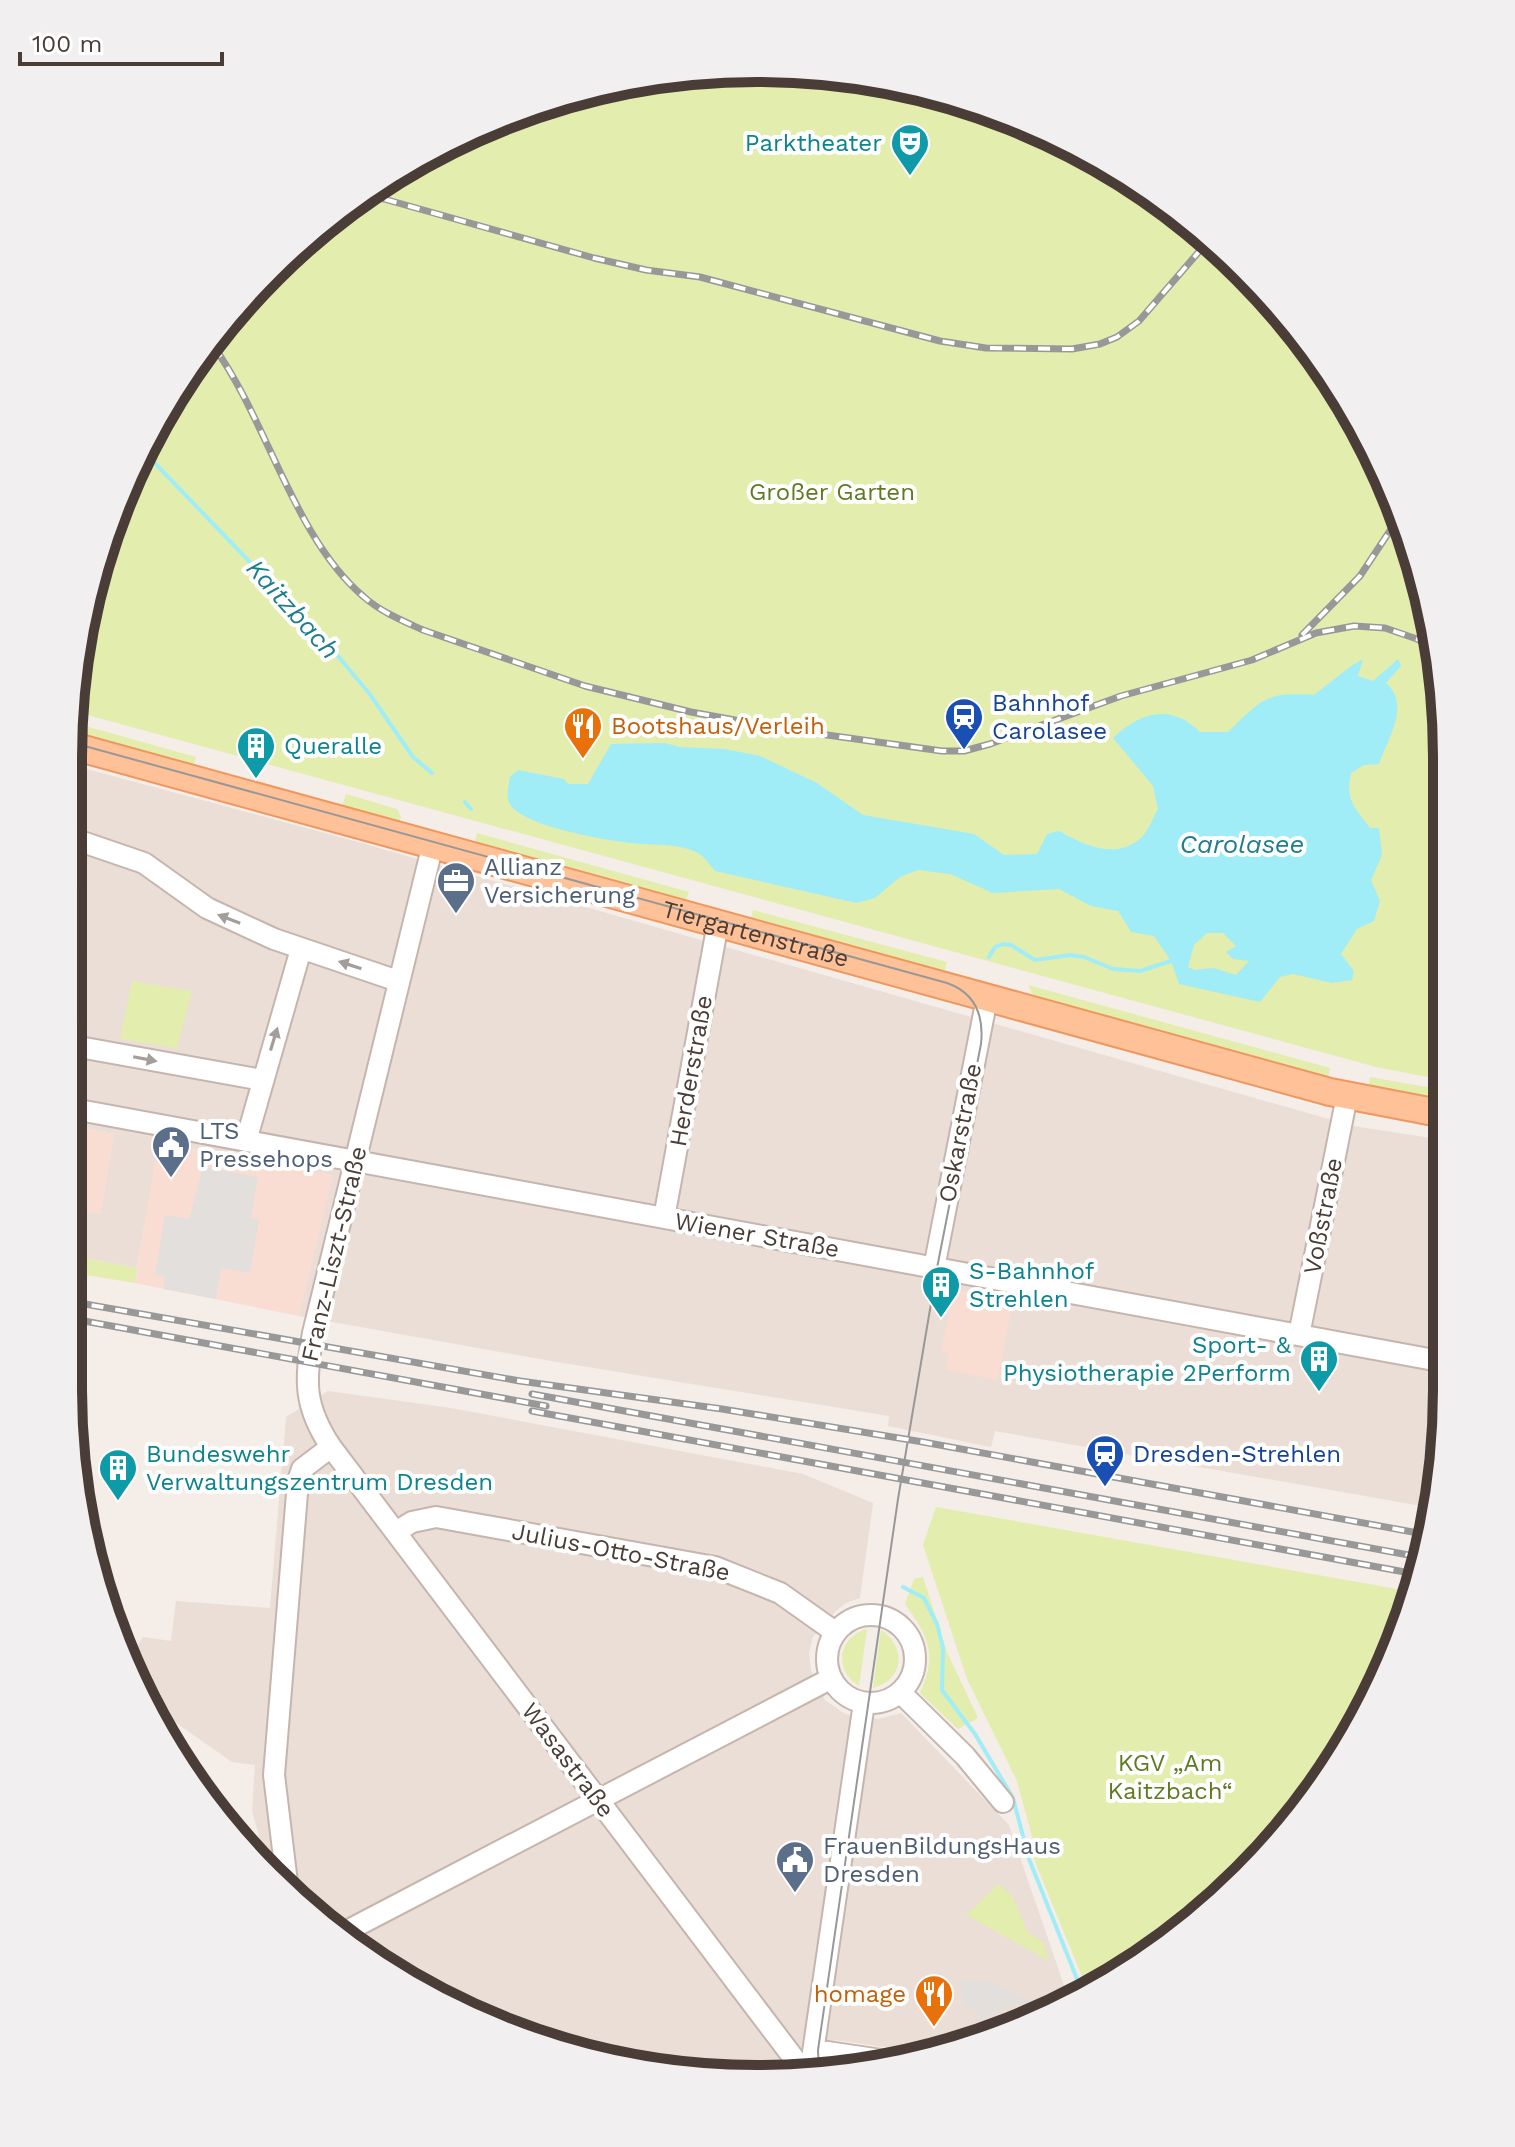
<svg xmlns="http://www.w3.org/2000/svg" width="1515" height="2147" font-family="'Work Sans',sans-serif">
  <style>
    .residential { fill: #eaded6 }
    .commercial { fill: #f9ddd2 }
    .green { fill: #e3edae }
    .parking { fill: #e3dfdd }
    .water { fill: #a0edf7; fill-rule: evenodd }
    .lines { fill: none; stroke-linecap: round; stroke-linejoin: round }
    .stream { stroke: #a0edf7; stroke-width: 4 }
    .minor-casing { stroke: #c5b5ad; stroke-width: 24 }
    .major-casing { stroke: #ee975e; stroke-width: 30 }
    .minor { stroke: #fff; stroke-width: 20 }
    .major { stroke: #ffc298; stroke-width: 26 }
    .tram { stroke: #989898; stroke-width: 2 }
    .rail-casing { stroke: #989898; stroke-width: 7 }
    .rail { stroke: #fff; stroke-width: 4; stroke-dasharray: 12; stroke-linecap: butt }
    .oneway { fill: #a49e9a }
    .labels { text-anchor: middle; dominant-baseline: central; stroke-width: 8; stroke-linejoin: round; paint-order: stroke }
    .culture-label { font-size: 24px; fill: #0d838f; stroke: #fff; text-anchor: start }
    .park-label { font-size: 24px; fill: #5f7b22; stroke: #fff }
    .transit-label { font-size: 24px; fill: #164399; stroke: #fff; text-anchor: start }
    .food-label { font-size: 24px; fill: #c56008; stroke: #fff; text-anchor: start }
    .service-label { font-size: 24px; fill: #4e5e75; stroke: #fff; text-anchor: start }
    .street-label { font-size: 24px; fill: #4a3c36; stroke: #fff }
    .water-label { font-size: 26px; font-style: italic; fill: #1f7e8c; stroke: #fff }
    .rim { fill: none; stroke: #4a3c36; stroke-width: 10 }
  </style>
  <rect width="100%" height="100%" fill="#f5ede8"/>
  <!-- residential -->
  <path class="residential" d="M68,764L358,842L1353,1126L1444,1140L1446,1434L1433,1508L995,1431L991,1447L888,1426L889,1416L551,1361L299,1316L332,1175L159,1143L137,1268L68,1255V1208L100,1214L114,1134L68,1126Z
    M328,1391L451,1408L803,1474L873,1503L860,1598L846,1603L836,1611L813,1637L809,1653L811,1671L825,1700L845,1714L878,1719L901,1713L1009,1825L1069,2000L1086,1992L1062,2008L919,2052L835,2040L800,2073H667L493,2026L303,1908L268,1868L252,1811L255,1765L232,1762L155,1708L131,1656L143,1637L171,1641L176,1601L270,1608L286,1417Z"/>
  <!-- commercial -->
  <path class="commercial" d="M68,1126L114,1134L100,1215L68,1208Z
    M158,1143L333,1175L299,1316L135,1283Z
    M953,1289L1013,1300L998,1380L946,1370L948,1353L941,1351Z"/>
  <!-- green -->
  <path class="green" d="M802,69L936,91L1062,139L1177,210L1276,303L1376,453L1441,667L1443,1080L1376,1067L73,711L81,623L160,413L303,239L412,161L535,105L667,74Z
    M71,722L196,757L194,765L71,732Z
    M346,794L397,809L401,817L398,827L341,810Z
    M477,833L689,892L686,901L482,845L474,847Z
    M753,910L947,962L944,972L751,920Z
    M132,981L192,991L177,1048L120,1039Z
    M1028,985L1330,1068L1327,1083L1034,997Z
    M1370,1077L1444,1090V1102L1367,1092Z
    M68,1255L137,1268L135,1283L68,1272Z
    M936,1507L1414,1592L1376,1694L1305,1809L1212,1908L1088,1991L1033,1857L1037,1855L1017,1781L967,1679L923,1545Z
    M923,1577L947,1652L978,1718L958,1729L920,1693C938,1654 928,1636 905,1604L914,1579Z
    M867,1629L859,1686C833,1670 838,1637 867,1629Z
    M881,1630C907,1647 904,1680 873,1688Z
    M998,1884L1013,1897L1028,1933L1043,1942L1049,1961L966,1915Z"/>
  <!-- parking -->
  <path class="parking" d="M203,1167L258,1177L251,1218L259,1220L250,1273L221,1268L216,1299L163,1289L165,1276L155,1275L165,1215L189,1219Z
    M982,1980L1034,2001L1025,2006L1020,2002L982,2020L976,2009L964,2006L960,1981Z"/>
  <!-- water -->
  <path class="water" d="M1363,659L1358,676L1373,681L1398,659L1401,666L1386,683C1411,705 1388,738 1379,764L1364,765L1351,773C1345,800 1354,807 1370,828H1379L1382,855L1371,880L1380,901L1374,921L1357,929L1341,954L1354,971L1352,980L1332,983L1293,974L1280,977L1260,1002L1179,984L1171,961L1154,936L1131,932L1118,911L1091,906L1059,889L993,893L950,874L918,870L900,877L875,898L856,903L715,871C710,865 704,856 698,853C675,842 654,846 630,843C606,840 518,826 509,802C506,795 509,785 510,777L518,770L564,779L568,784H588L611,744L665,743L680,747L725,749L760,756L817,783L863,815L974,834L1004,855L1037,854L1047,834L1059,831C1084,845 1117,861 1142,837C1149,830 1153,817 1158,809L1153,786L1113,738C1140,712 1171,703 1200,732H1228C1263,699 1264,692 1314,695L1351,666ZM1207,933H1223L1236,946L1226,952L1233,959L1249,961L1236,975L1214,968L1195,970L1188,967L1194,945Z"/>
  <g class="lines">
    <!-- stream -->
    <path class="stream" d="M145,453L321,636L369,693L413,757L432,773
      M465,802L471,809
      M989,957L995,947L1003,944L1011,945L1035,960L1070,955L1084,957L1113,969L1140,971L1171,961
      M903,1587L924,1598L937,1624L943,1648L942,1690L975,1734L1013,1798L1029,1859L1083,1994"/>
    <defs>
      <path id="minor" d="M68,837L144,863L207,908L274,939L398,981
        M433,844L313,1333C305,1380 303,1405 331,1447L805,2073
        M68,1045L262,1080
        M68,1108L1445,1362
        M246,1141L301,949
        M664,1218L718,923
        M934,1268L987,998
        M1299,1335L1347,1096
        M396,1532L412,1522L436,1517L715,1567L780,1593L835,1632
        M827 1659a44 44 0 1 1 88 0a44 44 0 1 1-88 0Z
        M900,1692L965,1756L1003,1802
        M288,1891L274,1775L298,1481L302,1469L331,1447
        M343,1933L830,1679
        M814,2050L888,2061
        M810,2073L864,1703"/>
      <g id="major">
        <path id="s1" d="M69,745L1330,1092L1444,1114"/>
      </g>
    </defs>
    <!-- minor casing -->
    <use href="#minor" class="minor-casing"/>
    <!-- major casing -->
    <use href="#major" class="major-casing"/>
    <!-- minor -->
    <use href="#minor" class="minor"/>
    <!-- major -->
    <use href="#major" class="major"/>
    <!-- tram -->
    <path class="tram" d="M70,742L947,983C975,993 984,1016 981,1044L937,1268L898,1499L818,2050L819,2073"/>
    <defs>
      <path id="rail" d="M361,197L384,199L594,258L646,270L700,277L940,341L986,348L1072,349L1100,344L1117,337L1139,321L1209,240
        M214,347C268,422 294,538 364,597C381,612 403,621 423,630L585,686L691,712L784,729L942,751H964L990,744L1121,696L1252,660L1316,633L1354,626L1385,628L1417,639L1436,649
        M1302,635L1360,576L1397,520
        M68,1301L520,1381L722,1409L923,1442L1429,1535
        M68,1318L546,1406
        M532,1394L1425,1558
        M532,1411L1421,1575"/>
    </defs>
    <!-- rail casing -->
    <use href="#rail" class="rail-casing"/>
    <!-- rail -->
    <use href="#rail" class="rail"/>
  </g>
  <!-- one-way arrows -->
  <defs><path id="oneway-solid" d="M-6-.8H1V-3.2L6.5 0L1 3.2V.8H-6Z" transform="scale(2)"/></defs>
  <g class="oneway">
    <use href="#oneway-solid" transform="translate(229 919) rotate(-159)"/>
    <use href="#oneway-solid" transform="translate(350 965) rotate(-162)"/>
    <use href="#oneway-solid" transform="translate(274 1039) rotate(-73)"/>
    <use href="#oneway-solid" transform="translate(145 1059) rotate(11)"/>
  </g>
  <!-- icons -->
  <defs>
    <symbol id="theatre-pin" viewBox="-11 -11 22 30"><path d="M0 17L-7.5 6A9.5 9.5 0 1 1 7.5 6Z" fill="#0f9aa8" stroke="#fff"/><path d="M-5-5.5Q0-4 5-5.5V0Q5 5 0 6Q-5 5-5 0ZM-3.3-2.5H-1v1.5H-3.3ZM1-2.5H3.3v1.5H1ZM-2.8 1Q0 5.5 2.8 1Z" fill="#fff"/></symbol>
    <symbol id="station-pin" viewBox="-11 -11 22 30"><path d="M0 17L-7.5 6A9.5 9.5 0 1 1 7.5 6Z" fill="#1a4fb4" stroke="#fff"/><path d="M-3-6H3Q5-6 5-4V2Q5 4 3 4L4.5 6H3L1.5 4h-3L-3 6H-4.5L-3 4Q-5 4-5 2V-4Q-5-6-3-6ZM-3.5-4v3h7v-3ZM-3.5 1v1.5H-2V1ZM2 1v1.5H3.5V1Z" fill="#fff"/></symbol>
    <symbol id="restaurant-pin" viewBox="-11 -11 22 30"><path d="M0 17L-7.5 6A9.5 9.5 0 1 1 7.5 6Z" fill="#e8710a" stroke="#fff"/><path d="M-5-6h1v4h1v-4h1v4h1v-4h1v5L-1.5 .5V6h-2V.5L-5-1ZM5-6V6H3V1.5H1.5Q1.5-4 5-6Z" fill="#fff"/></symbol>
    <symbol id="building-pin" viewBox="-11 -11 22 30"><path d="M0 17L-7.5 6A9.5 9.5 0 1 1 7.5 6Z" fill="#0f9aa8" stroke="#fff"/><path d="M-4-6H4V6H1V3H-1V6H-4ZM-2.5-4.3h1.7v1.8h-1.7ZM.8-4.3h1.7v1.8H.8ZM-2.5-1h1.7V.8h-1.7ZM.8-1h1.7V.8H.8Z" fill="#fff"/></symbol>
    <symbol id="office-pin" viewBox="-11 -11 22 30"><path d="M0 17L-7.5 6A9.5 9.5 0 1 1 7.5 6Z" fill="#5c6f8a" stroke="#fff"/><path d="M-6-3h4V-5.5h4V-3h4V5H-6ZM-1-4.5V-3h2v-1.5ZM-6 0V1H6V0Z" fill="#fff"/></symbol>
    <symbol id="civic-pin" viewBox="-11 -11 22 30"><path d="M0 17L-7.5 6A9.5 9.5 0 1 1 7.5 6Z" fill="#5c6f8a" stroke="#fff"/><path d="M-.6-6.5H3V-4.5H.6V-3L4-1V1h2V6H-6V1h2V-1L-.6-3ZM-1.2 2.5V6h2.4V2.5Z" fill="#fff"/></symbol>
  </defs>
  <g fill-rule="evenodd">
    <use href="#theatre-pin" x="888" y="121" width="44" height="60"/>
    <use href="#station-pin" x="942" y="695" width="44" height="60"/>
    <use href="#restaurant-pin" x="561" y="704" width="44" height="60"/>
    <use href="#building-pin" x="234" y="724" width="44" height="60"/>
    <use href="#office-pin" x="434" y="859" width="44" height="60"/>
    <use href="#civic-pin" x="149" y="1123" width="44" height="60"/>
    <use href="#building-pin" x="919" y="1263" width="44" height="60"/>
    <use href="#building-pin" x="1297" y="1337" width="44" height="60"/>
    <use href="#station-pin" x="1083" y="1432" width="44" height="60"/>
    <use href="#building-pin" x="96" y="1446" width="44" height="60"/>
    <use href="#civic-pin" x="773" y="1838" width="44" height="60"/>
    <use href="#restaurant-pin" x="912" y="1972" width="44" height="60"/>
  </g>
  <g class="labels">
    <!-- culture labels -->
    <g class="culture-label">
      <text x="882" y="143" text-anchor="end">Parktheater</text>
      <text x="284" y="746">Queralle</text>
      <text x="969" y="1271">S-Bahnhof<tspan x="969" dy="28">Strehlen</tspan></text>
      <text x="1291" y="1345" text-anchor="end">Sport- &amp;<tspan x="1291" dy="28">Physiotherapie 2Perform</tspan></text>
      <text x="146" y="1454">Bundeswehr<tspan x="146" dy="28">Verwaltungszentrum Dresden</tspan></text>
    </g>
    <!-- park labels -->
    <g class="park-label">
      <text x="832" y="492">Großer Garten</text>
      <text x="1170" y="1763">KGV „Am<tspan x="1170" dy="28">Kaitzbach“</tspan></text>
    </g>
    <!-- transit labels -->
    <g class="transit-label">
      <text x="992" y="703">Bahnhof<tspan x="992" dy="28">Carolasee</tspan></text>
      <text x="1133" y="1454">Dresden-Strehlen</text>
    </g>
    <!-- food labels -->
    <g class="food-label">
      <text x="611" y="726">Bootshaus/Verleih</text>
      <text x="906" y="1994" text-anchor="end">homage</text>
    </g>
    <!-- service labels -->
    <g class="service-label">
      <text x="484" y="867">Allianz<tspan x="484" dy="28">Versicherung</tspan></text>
      <text x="199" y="1131">LTS<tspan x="199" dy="28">Pressehops</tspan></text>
      <text x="823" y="1846">FrauenBildungsHaus<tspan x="823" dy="28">Dresden</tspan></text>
    </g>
    <!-- street labels -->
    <g class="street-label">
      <text stroke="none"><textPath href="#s1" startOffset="712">Tiergartenstraße</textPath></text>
      <text transform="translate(691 1071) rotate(-80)">Herderstraße</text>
      <text transform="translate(960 1133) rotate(-79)">Oskarstraße</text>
      <text transform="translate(1323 1216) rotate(-79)">Voßstraße</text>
      <text transform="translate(757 1235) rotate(10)">Wiener Straße</text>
      <text transform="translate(334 1254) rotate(-77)">Franz-Liszt-Straße</text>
      <text transform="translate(621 1552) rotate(11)">Julius-Otto-Straße</text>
      <text transform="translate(568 1760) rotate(53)">Wasastraße</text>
    </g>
    <!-- water labels -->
    <g class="water-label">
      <text transform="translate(293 609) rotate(48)">Kaitzbach</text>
      <text x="1242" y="844">Carolasee</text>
    </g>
  </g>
  <!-- crop -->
  <path d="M0 0H1515V2147H0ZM757 82H758A675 675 0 0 1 1433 757V1390A675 675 0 0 1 758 2065H757A675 675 0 0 1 82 1390V757A675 675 0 0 1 757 82Z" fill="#f1efef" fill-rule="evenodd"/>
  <path class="rim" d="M757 82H758A675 675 0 0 1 1433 757V1390A675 675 0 0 1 758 2065H757A675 675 0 0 1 82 1390V757A675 675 0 0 1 757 82Z"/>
  <!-- scale -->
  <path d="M20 52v12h202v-12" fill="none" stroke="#4a3c36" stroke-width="4"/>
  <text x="32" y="52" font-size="24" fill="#4a3c36" stroke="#ffffff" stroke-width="6" paint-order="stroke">100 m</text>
</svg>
